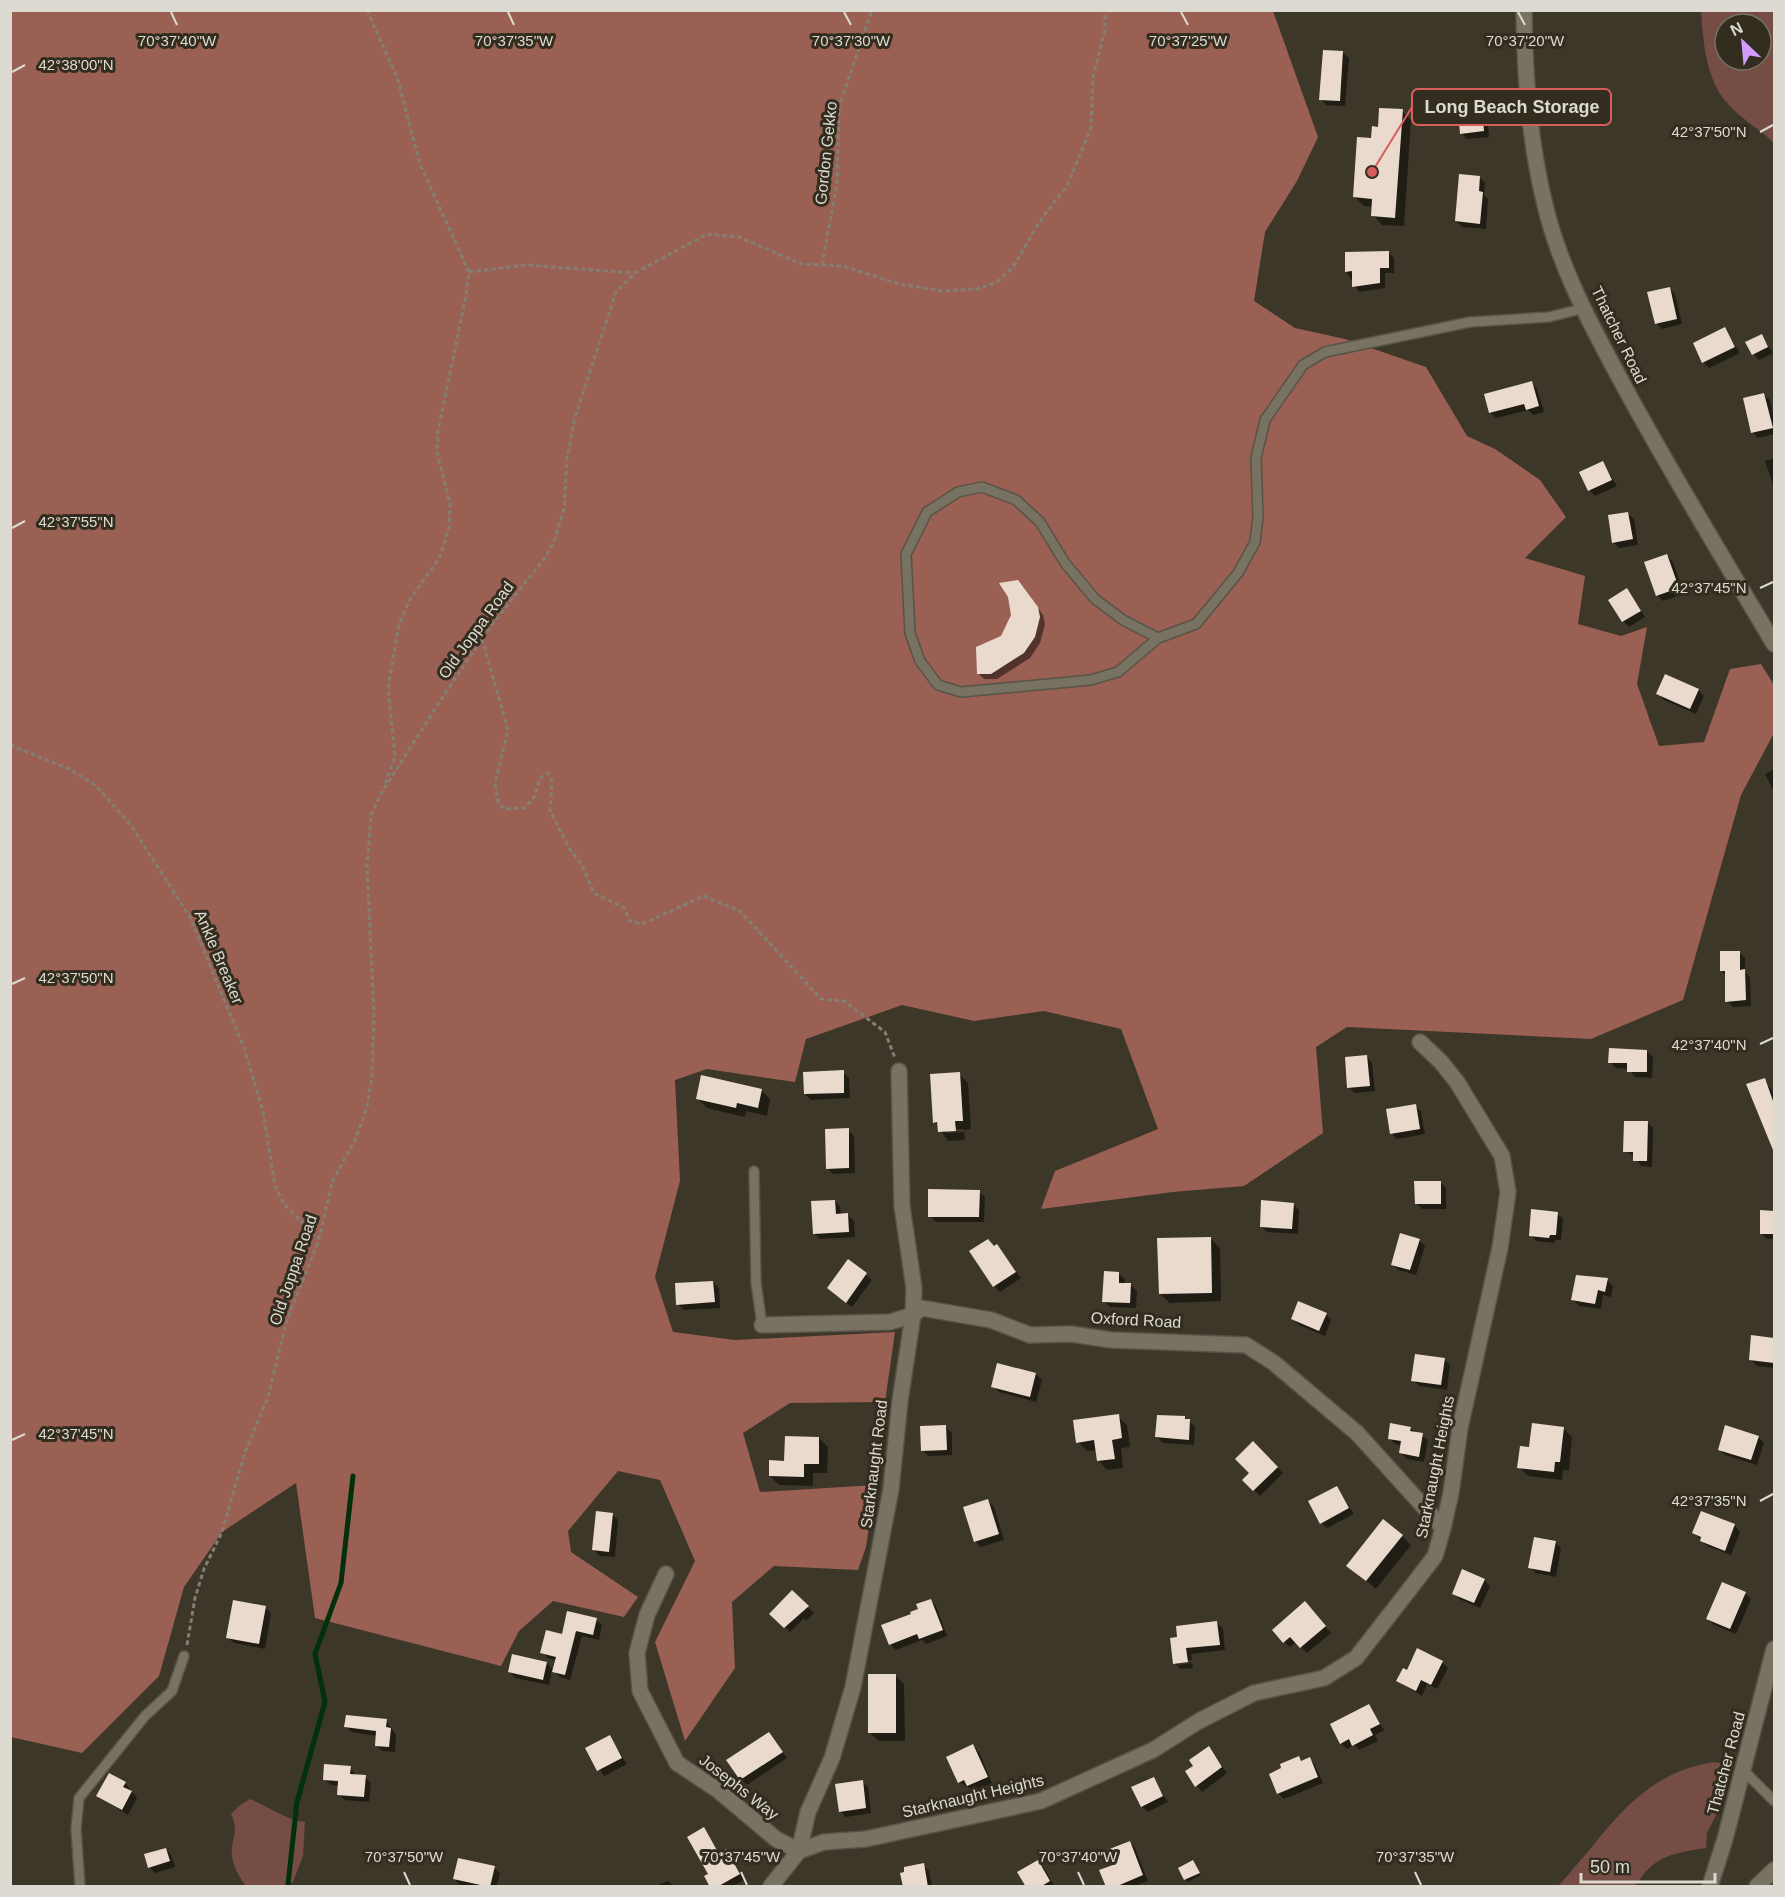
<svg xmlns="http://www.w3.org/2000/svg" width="1785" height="1897" font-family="Arial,sans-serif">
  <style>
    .green { fill: #754d44; fill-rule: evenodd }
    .forest { fill: #9a6053 }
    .shadow { fill: #0007; fill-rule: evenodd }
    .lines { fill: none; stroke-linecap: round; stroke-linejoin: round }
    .stream { stroke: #02300a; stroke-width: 5 }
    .building { fill: #eadace }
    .lane-casing { stroke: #575347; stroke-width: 12 }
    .street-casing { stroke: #575347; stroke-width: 18 }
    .secondary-casing { stroke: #575347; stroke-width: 18 }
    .path { stroke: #837f73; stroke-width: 3; stroke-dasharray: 4.5 3; stroke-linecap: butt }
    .lane { stroke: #787262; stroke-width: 9 }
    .street { stroke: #787262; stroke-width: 15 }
    .secondary { stroke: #787262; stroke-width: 15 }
    .ticks { fill: none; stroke: #dddad1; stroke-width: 2 }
    .labels { text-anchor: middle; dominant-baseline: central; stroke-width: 6; stroke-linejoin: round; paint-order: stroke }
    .street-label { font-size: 16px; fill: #dddad1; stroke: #322d1f }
    .ticks-label { font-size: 15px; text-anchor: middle; fill: #dddad1; stroke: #322d1f; stroke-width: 6; stroke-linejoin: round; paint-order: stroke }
    .leader { fill: none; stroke: #d85d5b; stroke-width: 2 }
    .callout-dot { fill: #d85d5b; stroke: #322d1f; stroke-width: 2 }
    .callout { fill: #322d1f; stroke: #d85d5b; stroke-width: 2 }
    .callout-label { font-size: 18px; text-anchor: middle; font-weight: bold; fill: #dddad1 }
  </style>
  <rect width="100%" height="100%" fill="#3c3729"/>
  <!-- green -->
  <path class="green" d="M1701,11H1774V143C1760,129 1741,119 1728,104C1706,80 1703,42 1701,11ZM1725,24H1761V60H1725Z
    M1714,1762L1730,1765L1717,1813L1707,1833L1706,1848C1671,1854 1655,1855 1635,1886H1558C1608,1833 1636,1774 1714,1762Z
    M250,1799C268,1806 286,1820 305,1822L303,1856L293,1882L283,1886H246C240,1878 233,1867 232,1856C230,1839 240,1833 231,1814L240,1805Z"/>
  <!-- forest -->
  <path class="forest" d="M11,11H1273L1318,137L1297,181L1265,232L1254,301L1295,328L1345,339L1426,367L1467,436L1495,449L1540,480L1566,517L1525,558L1585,576L1578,624L1621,636L1647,627L1637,684L1659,746L1704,742L1730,669L1761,664L1774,685V733L1741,795L1683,1000L1591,1039L1347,1027L1316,1047L1323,1133L1244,1186L1173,1192L1041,1209L1055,1171L1158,1129L1121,1029L1044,1011L974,1021L902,1005L806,1039L795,1082L707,1069L675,1080L680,1181L655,1277L673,1332L735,1340L895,1332L885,1402L790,1403L743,1433L760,1492L875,1485L866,1547L858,1570L774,1566L732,1602L735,1668L685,1741L655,1642L695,1561L660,1480L618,1471L568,1531L571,1552L638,1597L624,1617L553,1601L519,1631L501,1666L315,1618L296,1483L222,1532L184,1587L159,1676L82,1753L11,1737Z"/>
  <!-- shadow -->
  <path class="shadow" d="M1343,53L1349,58L1345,106L1326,105L1321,99Z
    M1480,96L1486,102L1489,137L1467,139L1461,133Z
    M1402,111L1411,120L1404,226L1382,225L1373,215V207L1364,206L1355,197L1373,139L1379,128Z
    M1479,177L1485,183L1484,195L1488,199L1486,229L1462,227L1456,221Z
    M1388,252L1394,258V273H1385V288L1359,292L1346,271Z
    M1669,288L1675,294L1682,324L1662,329L1656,323Z
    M1725,329L1740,353L1709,368L1703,362Z
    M1761,336L1773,353L1759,360L1753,354Z
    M1532,383L1537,389L1544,412L1533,415L1528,410L1496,418L1490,412Z
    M1764,395L1770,400L1774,419V434L1758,438L1753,433Z
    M1774,458V488L1765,461Z
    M1603,463L1617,486L1595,496L1589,490Z
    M1628,514L1634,519L1638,545L1619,548L1613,542Z
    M1667,556L1673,562L1684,594L1663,601L1657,595Z
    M1023,587L1043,615L1045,624L1040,643L1030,658L997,679H984L978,673L1002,637Z
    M1627,590L1645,617L1629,627L1623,621Z
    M1698,690L1704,696L1696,714L1664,700L1658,694Z
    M1774,769V792L1765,774Z
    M1739,952L1745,958V972L1750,977L1751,1006L1733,1007L1727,1001L1726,976L1722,971Z
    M1647,1051L1653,1057L1652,1078L1635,1077L1629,1069L1616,1068L1610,1062Z
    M1367,1057L1372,1063L1375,1091L1355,1093L1349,1087Z
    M843,1072L849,1078L850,1098L811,1100L805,1094Z
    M959,1074L968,1083L971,1129L964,1130L965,1140L948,1141L935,1122ZM964,1129V1132L946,1133L943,1130Z
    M1765,1079L1774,1095L1773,1137L1768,1131Z
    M761,1090L770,1099L767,1116L746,1111L745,1117L707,1108L698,1099Z
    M1415,1106L1421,1112L1425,1134L1397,1139L1391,1133Z
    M1647,1122L1653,1128L1652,1167L1641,1166L1635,1157L1625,1151Z
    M848,1130L854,1136L855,1173L833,1174L827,1168Z
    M1440,1182L1446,1188V1209H1422L1416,1203Z
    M979,1192L985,1197L984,1222H936L930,1216Z
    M835,1201L840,1207L841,1215H848L854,1221L855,1237L820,1239L814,1233Z
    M1293,1204L1299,1210L1298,1234L1267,1232L1261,1226Z
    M1762,1212H1774V1239H1767L1761,1233Z
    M1557,1214L1563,1219L1561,1240H1555V1243L1536,1241L1531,1235Z
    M1210,1238L1220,1248L1221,1301L1170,1303L1160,1294Z
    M1419,1240L1425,1246L1416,1275L1398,1270L1392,1264Z
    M997,1246L1021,1278L1000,1292L994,1286L995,1247Z
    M849,1261L872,1280L852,1307L835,1294Z
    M1119,1274L1125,1279L1124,1284L1131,1285L1137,1291L1136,1308L1110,1307L1104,1301Z
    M1607,1280L1613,1286L1611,1297L1603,1295L1601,1309L1579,1306L1573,1300Z
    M713,1282L719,1288L720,1308L684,1310L678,1304Z
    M1326,1314L1331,1320L1325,1336L1299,1325L1293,1319Z
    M1753,1337L1774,1339V1368L1757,1366L1751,1360Z
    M1444,1359L1450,1365L1447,1390L1419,1386L1413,1380Z
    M998,1365L1036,1374L1042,1380L1036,1402L999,1392L993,1386Z
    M1118,1416L1127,1425L1130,1447L1121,1448L1123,1468L1107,1470L1098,1460L1097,1450L1087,1451L1078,1442Z
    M1185,1417L1195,1427L1194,1445L1163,1443L1157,1437Z
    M946,1427L952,1433V1455L928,1456L922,1450Z
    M1410,1428L1428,1440L1424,1462L1407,1459L1401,1453L1402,1446L1395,1444L1390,1439Z
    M1563,1428L1572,1437L1569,1470H1563L1562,1480L1528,1476L1519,1467L1531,1449Z
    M1758,1437L1764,1443L1757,1465L1725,1455L1719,1449Z
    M819,1438L828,1447L827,1473H813V1486L779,1485L770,1476Z
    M1253,1443L1283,1473L1260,1496L1244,1480L1251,1473Z
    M1337,1488L1354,1514L1327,1528L1321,1523Z
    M988,1501L994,1507L1004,1540L981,1547L975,1541Z
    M1702,1513L1735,1526L1740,1532L1731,1555L1707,1546L1694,1533Z
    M612,1514L618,1520L615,1557L600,1556L594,1550Z
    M1402,1536L1411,1545L1376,1589L1348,1565Z
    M1555,1542L1561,1548L1556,1577L1536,1573L1530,1567Z
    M1484,1580L1490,1586L1480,1608L1459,1599L1454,1593Z
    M792,1592L814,1613L806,1621L804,1618L790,1632L771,1614Z
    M1745,1593L1751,1599L1736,1634L1714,1625L1708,1619Z
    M930,1600L936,1606L947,1636L926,1644L922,1640L896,1650L890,1644L913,1615Z
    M265,1607L271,1613L265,1649L234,1643L228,1638Z
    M1310,1609L1331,1633L1307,1653L1296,1642L1290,1647L1284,1642Z
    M596,1620L602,1625L599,1640L582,1636L570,1680L560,1677L552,1670L549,1685L515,1678L510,1672L513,1656L547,1663L554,1671L557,1661L548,1658L542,1652L563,1636Z
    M1217,1623L1223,1629L1225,1650L1191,1654L1192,1660L1178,1662V1665L1192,1663L1193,1668L1180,1669L1175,1663L1172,1639Z
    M1442,1662L1448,1668L1437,1689L1427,1684L1422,1696L1398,1681L1407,1672Z
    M895,1675L904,1684L905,1741H879L869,1732Z
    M1369,1705L1384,1730L1375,1735L1378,1741L1359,1750L1354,1745L1347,1749L1341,1743Z
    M386,1720L396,1735L395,1752L382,1751L376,1745L377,1736L352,1732L346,1727Z
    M769,1734L787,1758L747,1785L741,1779Z
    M610,1737L627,1764L604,1776L587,1748Z
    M973,1746L979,1752L992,1783L974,1791L959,1782Z
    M1209,1748L1227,1773L1202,1792L1187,1772L1195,1767Z
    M1299,1758L1303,1762L1310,1759L1315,1765L1323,1783L1284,1799L1278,1793Z
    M350,1767L356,1776L365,1777L371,1783L369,1802L345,1800L339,1795V1786L331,1785L325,1779Z
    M1153,1778L1168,1802L1148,1812L1142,1806Z
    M862,1782L868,1787L871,1813L846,1817L840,1811Z
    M125,1783L137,1798L128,1815L98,1796Z
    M704,1829L720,1854L725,1851L731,1857L744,1880L733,1886H711Z
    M1129,1842L1135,1848L1148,1881L1134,1886H1107Z
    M166,1849L171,1855L175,1867L155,1873L149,1867Z
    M1038,1862L1044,1868L1054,1886H1027Z
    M1193,1862L1201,1875L1188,1882L1185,1879Z
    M923,1865L929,1871L932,1886H904Z
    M494,1868L500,1873L497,1886H468L460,1885L454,1879Z
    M668,1881L674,1886H655Z"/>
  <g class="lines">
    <!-- stream -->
    <path class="stream" d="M288,1884L297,1802L325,1702L315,1654L341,1583L353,1476"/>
  </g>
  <!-- building -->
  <path class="building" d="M1323,50L1343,51L1340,101L1319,100Z
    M1481,94L1484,131L1460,134L1457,96Z
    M1379,108L1403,109L1395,218L1371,216L1372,199L1353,197L1357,137L1371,138L1372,126L1378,127Z
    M1459,174L1480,176L1479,191L1483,192L1480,224L1455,221Z
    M1389,251V268H1380V283L1352,287V271L1345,272V252Z
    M1670,287L1677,319L1655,324L1647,292Z
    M1725,327L1735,347L1702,363L1693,343Z
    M1762,334L1768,347L1752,355L1745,342Z
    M1532,381L1539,406L1526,410L1524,404L1489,413L1484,394Z
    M1764,393L1773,428L1751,433L1743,398Z
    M1603,461L1612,480L1588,491L1579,472Z
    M1628,512L1633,539L1612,543L1608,515Z
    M1667,554L1679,588L1656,596L1644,562Z
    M1018,580L1038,607L1040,617L1035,637L1024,653L991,674H977L976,647L1001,636L1011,615L1008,597L999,583Z
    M1627,588L1641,611L1622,622L1608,600Z
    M1665,674L1699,689L1690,709L1656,694Z
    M1720,951H1740V970L1745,969L1746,1000L1725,1002V971H1720Z
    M1609,1048L1647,1050V1072H1627V1063H1608Z
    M1367,1055L1370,1086L1347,1088L1345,1057Z
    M844,1070V1093L804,1094L803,1072Z
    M960,1072L963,1121H955L956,1131L938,1132L937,1122L933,1123L930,1074Z
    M701,1075L762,1089L758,1108L737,1103L736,1108L696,1099Z
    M1765,1078L1774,1104L1773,1150L1746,1084Z
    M1416,1104L1420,1129L1390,1134L1386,1109Z
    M1624,1121H1648L1647,1161H1633V1152H1623Z
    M849,1128V1168L826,1169L825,1129Z
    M1414,1181H1441V1204H1415Z
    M928,1189L980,1190L979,1217H928Z
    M835,1200L836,1214L848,1213L849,1232L813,1234L811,1201Z
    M1261,1200L1294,1203L1292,1229L1260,1227Z
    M1531,1209L1558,1212L1556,1235H1550L1549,1238L1529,1236Z
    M1760,1210L1774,1211V1234H1760Z
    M1400,1233L1420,1239L1410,1270L1391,1265Z
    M1211,1237L1212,1293L1159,1294L1157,1238Z
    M988,1239L994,1246L997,1244L1016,1272L993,1287L969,1251Z
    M848,1259L867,1273L846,1303L827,1288Z
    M1104,1271L1119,1272V1283H1131L1130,1303L1102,1302Z
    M1576,1275L1608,1278L1605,1292L1598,1290L1595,1304L1571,1300Z
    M713,1281L715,1302L676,1305L675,1283Z
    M1298,1301L1327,1313L1319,1331L1291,1319Z
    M1751,1335L1774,1338V1363L1749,1360Z
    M1415,1354L1445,1358L1441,1385L1411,1381Z
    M997,1363L1036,1373L1030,1397L991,1387Z
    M1119,1414L1122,1438L1112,1440L1115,1459L1097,1461L1094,1440L1076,1443L1073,1420Z
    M1157,1415L1185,1416V1419H1190L1189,1440L1155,1437Z
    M1390,1423L1411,1427L1410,1431L1423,1433L1419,1457L1399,1453L1401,1441L1388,1439Z
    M1532,1423L1564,1427L1560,1462H1555L1554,1472L1517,1468L1520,1446L1529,1447Z
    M946,1425L947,1450L921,1451L920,1426Z
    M1725,1425L1759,1436L1751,1460L1718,1450Z
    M785,1436L819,1437V1464H804V1477L769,1476V1460L784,1461Z
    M1253,1441L1278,1467L1253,1491L1242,1480L1249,1473L1235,1459Z
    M1337,1486L1349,1508L1320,1524L1308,1501Z
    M988,1499L999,1534L974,1542L963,1507Z
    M596,1511L613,1513L609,1552L592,1550Z
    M1701,1511L1735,1524L1725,1551L1700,1541L1701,1537L1692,1533Z
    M1383,1519L1403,1535L1366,1581L1346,1566Z
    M1534,1537L1556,1541L1550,1572L1528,1568Z
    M1462,1569L1485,1579L1474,1603L1452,1594Z
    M1722,1582L1746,1592L1730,1629L1706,1619Z
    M792,1590L809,1606L784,1628L769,1614Z
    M931,1599L943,1630L919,1639L917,1634L889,1645L881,1625L911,1614L910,1612L918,1609L916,1604Z
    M233,1600L266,1606L259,1644L226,1638Z
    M1305,1601L1326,1626L1300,1648L1290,1637L1283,1643L1272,1630Z
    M567,1611L597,1618L593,1635L576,1631L565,1675L552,1672L556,1657L540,1653L546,1630L562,1634Z
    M1217,1621L1220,1645L1186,1648L1188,1662L1173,1664L1170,1638L1177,1637L1176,1626Z
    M1417,1648L1443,1661L1431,1685L1421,1680L1416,1691L1396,1681L1403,1668L1407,1670Z
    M512,1654L547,1662L543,1680L508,1672Z
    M868,1674H896V1733H868Z
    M1369,1704L1380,1724L1370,1729L1373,1735L1352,1746L1349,1739L1340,1744L1330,1724Z
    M346,1715L387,1719L386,1727L391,1728L389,1747L375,1746L376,1731L344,1727Z
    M769,1732L783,1752L740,1780L726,1760Z
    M610,1735L622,1758L597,1771L585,1748Z
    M973,1744L988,1777L967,1786L964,1780L958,1783L946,1757Z
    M1209,1746L1222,1767L1195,1787L1185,1771L1193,1766L1189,1760Z
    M1299,1756L1301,1761L1310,1757L1318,1777L1277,1794L1269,1774L1281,1768L1280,1764Z
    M324,1764L351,1766L350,1774L366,1775L364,1797L337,1795L338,1781L323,1780Z
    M109,1773L126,1782L123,1787L132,1791L122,1810L96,1796Z
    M1154,1777L1163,1796L1141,1807L1131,1787Z
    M863,1780L866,1808L839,1812L835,1784Z
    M704,1827L719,1854L726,1849L740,1874L717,1887H710L704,1876L708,1874L687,1837Z
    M1130,1841L1143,1875L1115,1887H1106L1099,1870L1113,1865L1107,1850Z
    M166,1848L170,1861L148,1868L144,1854Z
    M458,1858L495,1866L490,1887L453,1879Z
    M1038,1860L1050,1881L1040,1887H1026L1017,1872Z
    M1193,1860L1200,1873L1184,1880L1178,1868Z
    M924,1863L928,1887H903L900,1873L904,1872V1867Z"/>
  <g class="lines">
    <defs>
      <path id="lane" d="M1158,638L1118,672L1091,680L961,692L938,685L920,661L910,633L906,554L927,512L958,492L982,487L1016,500L1040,522L1065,563L1095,599L1123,620L1158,638L1196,624L1238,573L1255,542L1258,517L1256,458L1265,420L1303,365L1325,352L1470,322L1549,317L1585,308
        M754,1171L756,1283L762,1325
        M1743,1770L1774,1801
        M80,1886L76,1829L79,1798L145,1716L172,1691L184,1656"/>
      <path id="street" d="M762,1325L890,1322L913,1315L921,1308L991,1320L1030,1335L1071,1334L1111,1340L1246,1345L1274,1363L1357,1433L1443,1528
        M666,1574L647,1615L637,1653L640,1691L677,1763L719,1791L776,1839L799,1851L808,1812L832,1758L853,1687L891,1489L900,1401L913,1315L914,1288L902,1206L899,1071
        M771,1886L799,1851L824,1842L866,1839L1041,1801L1153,1750L1199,1721L1254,1693L1324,1678L1356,1658L1409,1590L1435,1556L1443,1528L1451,1493L1460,1428L1500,1248L1508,1192L1502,1156L1457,1082L1441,1062L1420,1042
        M1757,1886L1774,1870"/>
      <path id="secondary" d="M1524,10C1525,77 1529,140 1545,205C1560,269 1594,331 1625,388C1672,475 1724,559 1774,644
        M1710,1886L1725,1839L1774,1649"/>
    </defs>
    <!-- lane casing -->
    <use href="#lane" class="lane-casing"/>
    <!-- street casing -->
    <use href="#street" class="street-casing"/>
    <!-- secondary casing -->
    <use href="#secondary" class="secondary-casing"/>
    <!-- path -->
    <path class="path" d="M367,10L398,80L420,164L469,272L466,296L438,431L437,453L450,503L449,527L440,557L409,601L399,624L388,688L395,757L385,784
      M822,265L837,183L839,107L872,10
      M469,272L527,265L634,273
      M10,582V591
      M482,639L508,730L495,783L498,802L504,809L524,808L535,796L540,778L548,773L552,781L550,810L569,848L582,865L594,893L624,908L630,921L642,924L704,896L740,911L821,999L844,1001L885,1032L895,1058
      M10,745L69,769L95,785L130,824L190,917L244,1048L263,1111L275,1186L284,1204L319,1239
      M187,1645L195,1598L204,1569L222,1532L245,1452L268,1397L286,1323L319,1240L332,1182L355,1140L367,1107L372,1076L374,1013L367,867L371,815L382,792L444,695L490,627L545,558L555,539L564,509L567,458L575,417L616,292L635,273L707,234L739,237L801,264L843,266L899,284L941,291L978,289L997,282L1013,267L1042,218L1067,186L1091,128L1093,77L1105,29V10"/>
    <!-- lane -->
    <use href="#lane" class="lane"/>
    <!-- street -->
    <use href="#street" class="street"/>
    <!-- secondary -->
    <use href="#secondary" class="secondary"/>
  </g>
  <!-- ticks -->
  <path class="ticks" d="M171,12L177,25M508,12L514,25M844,12L851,25M1181,12L1188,25M1518,12L1525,25M12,72L25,65M1760,132L1773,125M12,528L25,521M1760,588L1773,582M12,984L25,978M1760,1044L1773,1038M12,1440L25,1434M1760,1501L1773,1494M404,1872L410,1885M741,1872L747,1885M1078,1872L1084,1885M1415,1872L1421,1885"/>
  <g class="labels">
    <!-- street labels -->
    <g class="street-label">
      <text transform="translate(826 153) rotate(-84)">Gordon Gekko</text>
      <text transform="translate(1619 335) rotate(64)">Thatcher Road</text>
      <text transform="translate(476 630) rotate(-54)">Old Joppa Road</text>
      <text transform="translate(219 957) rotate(67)">Ankle Breaker</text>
      <text transform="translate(293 1270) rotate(-71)">Old Joppa Road</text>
      <text transform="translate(1136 1320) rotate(3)">Oxford Road</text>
      <text transform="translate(874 1464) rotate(-83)">Starknaught Road</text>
      <text transform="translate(1435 1467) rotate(-79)">Starknaught Heights</text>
      <text transform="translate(1726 1763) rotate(-75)">Thatcher Road</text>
      <text transform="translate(739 1787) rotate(38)">Josephs Way</text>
      <text transform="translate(973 1796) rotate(-13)">Starknaught Heights</text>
    </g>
  </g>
  <g class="ticks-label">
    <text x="177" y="46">70°37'40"W</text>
    <text x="514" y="46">70°37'35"W</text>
    <text x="851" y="46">70°37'30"W</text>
    <text x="1188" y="46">70°37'25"W</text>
    <text x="1525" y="46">70°37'20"W</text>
    <text x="76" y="70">42°38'00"N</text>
    <text x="1709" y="137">42°37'50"N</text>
    <text x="76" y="527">42°37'55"N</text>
    <text x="1709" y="593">42°37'45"N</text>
    <text x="76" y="983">42°37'50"N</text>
    <text x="1709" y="1050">42°37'40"N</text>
    <text x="76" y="1439">42°37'45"N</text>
    <text x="1709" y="1506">42°37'35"N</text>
    <text x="404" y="1862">70°37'50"W</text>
    <text x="741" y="1862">70°37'45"W</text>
    <text x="1078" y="1862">70°37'40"W</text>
    <text x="1415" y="1862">70°37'35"W</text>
  </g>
  <!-- callouts -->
  <path class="leader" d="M1372 172L1412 107"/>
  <circle class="callout-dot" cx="1372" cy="172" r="6"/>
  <rect class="callout" x="1412" y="89" width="199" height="36" rx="6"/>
  <g class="callout-label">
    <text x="1512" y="113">Long Beach Storage</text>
  </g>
  <!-- border -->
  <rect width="1785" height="1897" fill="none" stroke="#dddad1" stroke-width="24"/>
  <!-- north arrow -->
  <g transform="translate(1743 42) rotate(334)"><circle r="28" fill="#322d1f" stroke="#767266" stroke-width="1.5"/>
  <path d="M0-4.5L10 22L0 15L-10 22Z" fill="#d19dfe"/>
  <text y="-9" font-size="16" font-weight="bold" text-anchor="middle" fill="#dddad1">N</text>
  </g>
  <!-- scale -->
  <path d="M1581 1873v9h134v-9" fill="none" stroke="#dddad1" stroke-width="3"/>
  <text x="1590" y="1873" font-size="18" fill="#dddad1" stroke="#322d1f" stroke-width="4.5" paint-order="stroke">50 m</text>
</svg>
